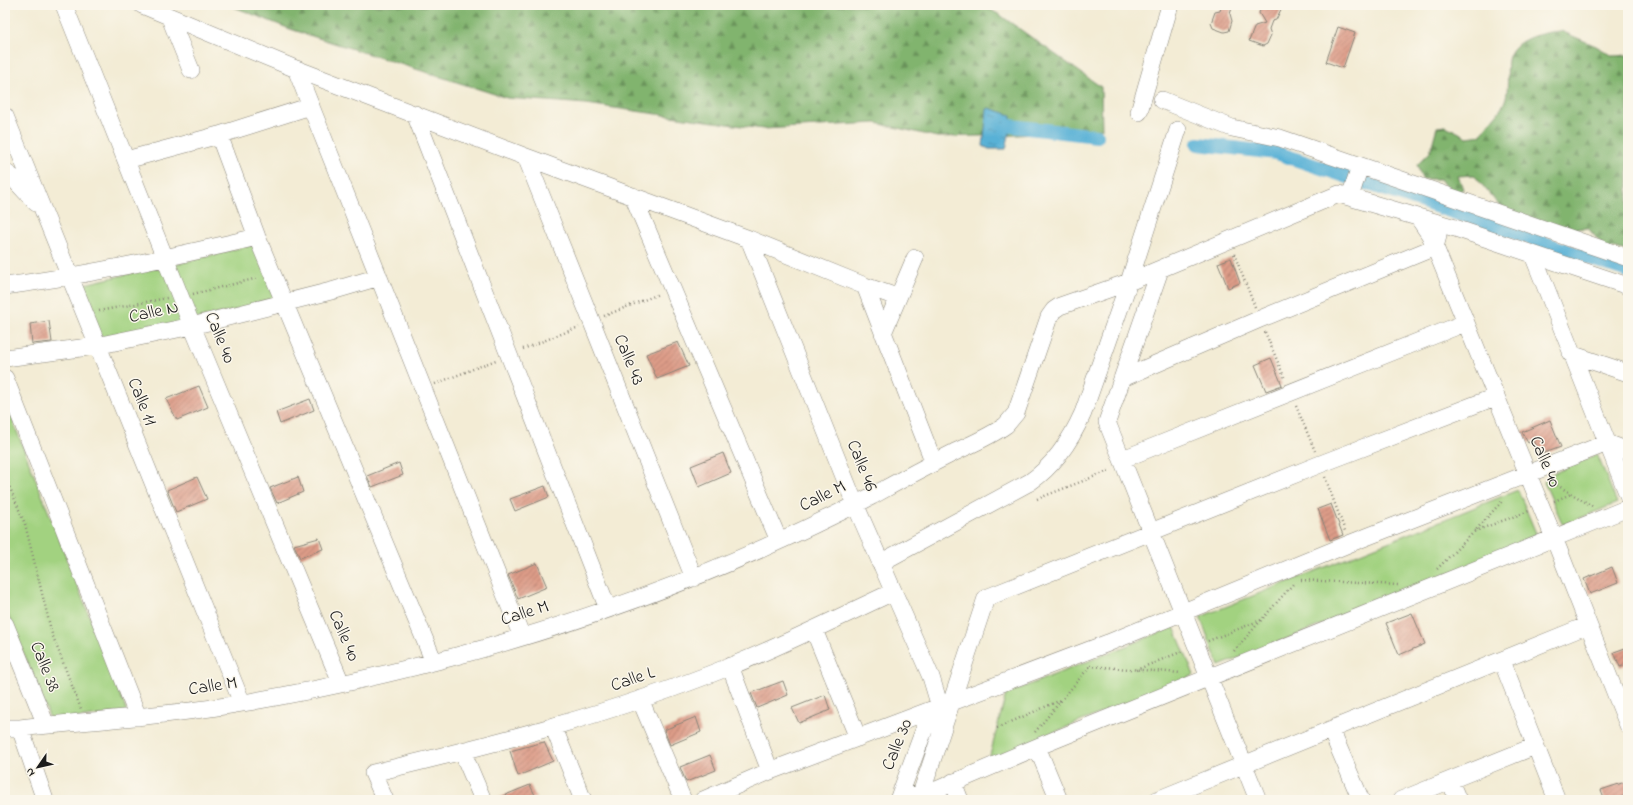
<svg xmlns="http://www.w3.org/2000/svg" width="1633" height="805" font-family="'Indie Flower',sans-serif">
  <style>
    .forest { fill: url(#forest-firs); stroke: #4e6845 }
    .park { fill: #a2d280; stroke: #5f774e }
    .water { fill: url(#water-ripples); stroke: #3a6679 }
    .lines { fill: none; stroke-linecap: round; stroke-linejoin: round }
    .canal { stroke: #58b1d6; stroke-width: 14 }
    .building { fill: url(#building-hatch) }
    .minor-casing { stroke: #888478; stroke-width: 18 }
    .path { stroke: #888478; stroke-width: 2.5; stroke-dasharray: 1 3; stroke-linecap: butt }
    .minor { stroke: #fff; stroke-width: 17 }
    .labels { text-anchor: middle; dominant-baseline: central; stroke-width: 3; stroke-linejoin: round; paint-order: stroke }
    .street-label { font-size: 18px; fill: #1c1c1c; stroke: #fbf7ec }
  </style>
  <defs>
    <pattern id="forest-firs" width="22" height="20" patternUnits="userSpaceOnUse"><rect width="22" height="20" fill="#81b46e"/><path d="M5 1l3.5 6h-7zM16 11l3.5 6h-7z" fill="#69925a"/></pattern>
    <pattern id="water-ripples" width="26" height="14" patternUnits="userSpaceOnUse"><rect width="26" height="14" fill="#58b1d6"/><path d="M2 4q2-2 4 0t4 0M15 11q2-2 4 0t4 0" fill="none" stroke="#488fad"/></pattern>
    <pattern id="building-hatch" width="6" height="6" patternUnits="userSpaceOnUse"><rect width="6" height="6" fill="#dd9c88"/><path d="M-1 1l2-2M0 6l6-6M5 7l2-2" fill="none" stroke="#b27e6e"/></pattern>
  </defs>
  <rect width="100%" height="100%" fill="#fbf7ec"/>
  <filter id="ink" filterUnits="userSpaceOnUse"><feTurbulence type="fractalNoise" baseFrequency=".025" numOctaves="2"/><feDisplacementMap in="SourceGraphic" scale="8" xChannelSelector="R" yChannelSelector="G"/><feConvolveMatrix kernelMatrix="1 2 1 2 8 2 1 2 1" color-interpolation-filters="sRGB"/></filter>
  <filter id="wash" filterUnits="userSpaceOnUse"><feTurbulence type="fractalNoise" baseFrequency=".012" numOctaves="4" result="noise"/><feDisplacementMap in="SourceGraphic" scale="16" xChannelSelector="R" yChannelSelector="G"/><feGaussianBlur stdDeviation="0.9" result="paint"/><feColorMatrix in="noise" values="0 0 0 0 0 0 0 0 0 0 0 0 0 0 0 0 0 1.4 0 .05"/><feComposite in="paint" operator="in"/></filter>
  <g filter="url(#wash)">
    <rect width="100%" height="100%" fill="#f3ecd5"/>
    <!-- forest -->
    <path class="forest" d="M229,5H982L1000,15L1101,87L1102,129L1018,135L937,137L876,123L763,129L586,104L507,98L290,29Z
      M1561,31L1596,46L1613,56L1628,55V250L1605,248L1588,228L1551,230L1534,243L1497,203L1474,175L1458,176L1463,189L1453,197L1440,179H1422L1417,165L1430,152L1437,127L1446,126L1467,137L1481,135C1487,123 1499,115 1504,103C1510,91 1506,73 1508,60C1512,38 1544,32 1561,31Z"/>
    <!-- park -->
    <path class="park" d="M255,244L276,301L196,319L173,265Z
      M163,266L182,317L179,323L100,338L80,285Z
      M5,401L127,712L51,721L5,607Z
      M1597,454L1617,503L1563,525L1544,482L1548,476Z
      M1518,490L1538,538L1219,666L1200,617Z
      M1174,627L1194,675L989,759L1006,694Z"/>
    <!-- water -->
    <path class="water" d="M989,108L1011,115V126L1006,149H989L983,146L987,109Z"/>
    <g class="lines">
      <!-- canal -->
      <path class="canal" d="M1011,126L1097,136
        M1198,144L1277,153L1628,271"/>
    </g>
    <g id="blocks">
      <!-- building -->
      <path class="building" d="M1222,5H1233L1230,14L1232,21L1229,31L1224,32L1213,28L1211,23L1215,12L1220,11Z
        M1262,5H1283L1276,20L1272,21L1269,29L1271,35L1267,44L1263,46L1249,41L1255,26L1265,23L1259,13Z
        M1338,27L1355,33L1343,68L1326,62Z
        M1231,258L1240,283L1228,288L1218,263Z
        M49,321L52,342L32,344L30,324Z
        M678,342L689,366L657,379L646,354Z
        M1271,358L1282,385L1266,391L1255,365Z
        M199,386L208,407L177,420L166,399Z
        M310,399L314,410L280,424L276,412Z
        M1550,420L1561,447L1539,455L1533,440L1528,443L1522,432Z
        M723,453L731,473L699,487L691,466Z
        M399,463L403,475L372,487L367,476Z
        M197,477L207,499L176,512L167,490Z
        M298,477L303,492L277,503L270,488Z
        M545,486L549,497L515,511L510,499Z
        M1331,504L1343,535L1330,540L1318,509Z
        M319,538L323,549L300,558L294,545Z
        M537,563L547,587L518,599L508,575Z
        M1612,567L1618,583L1590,594L1584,579Z
        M1412,613L1425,644L1399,655L1386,623Z
        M1628,647V664L1620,667L1614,652Z
        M783,681L788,695L757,708L751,693Z
        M825,695L830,710L799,723L792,708Z
        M696,717L701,732L670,745L664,730Z
        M544,742L553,761L518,776L510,751Z
        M710,755L716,770L686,782L680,767Z
        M1628,781V794L1615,800H1605L1601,790Z
        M530,785L536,797L528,800H493Z"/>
    </g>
  </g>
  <g filter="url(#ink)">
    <use href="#blocks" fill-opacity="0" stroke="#888478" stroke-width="1"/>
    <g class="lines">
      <defs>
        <path id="minor" d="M64,5L192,326L341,683
          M142,5L296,69L526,157L749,239L865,286L897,297
          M170,18L191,70
          M296,69L522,637
          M1162,100L1232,128L1280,138L1628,258
          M1139,112L1170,5
          M415,114L608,609
          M5,116L242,703
          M219,135L257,237L434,662
          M526,157L694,578
          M126,160L219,135L311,106
          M5,172L12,177L36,203
          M633,196L779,541
          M1350,197L1360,166
          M1418,217L1430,235L1554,538L1628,725
          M749,239L855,504L931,677L940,707
          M1533,255L1628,495
          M1160,270L1107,422L1258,800
          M5,286C90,275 173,257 257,237
          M865,286L934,463
          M883,333L915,258
          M1571,354L1628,373
          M5,358L96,346L192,326L335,290L379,277
          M5,378L138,717
          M1123,378L1260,319L1435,247L1438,236
          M1123,459L1465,323
          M880,563L1030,482C1055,465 1071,440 1083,413L1129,282L1178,130
          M5,624L46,725
          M814,630L858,738
          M1502,661L1557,800
          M730,666L770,771
          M640,699L683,800
          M553,726L583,800
          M5,728H20C94,720 169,716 243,703C461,665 675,598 872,496C899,481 927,466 955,452C972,444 991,436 1006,425L1016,413L1049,317L1054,310L1060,306L1129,282L1339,194L1455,228L1628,286
          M20,728L45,800
          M1331,730L1361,800
          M1037,747L1059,800
          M462,751L483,800
          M1450,781L1458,800
          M953,782L960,800
          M901,792L920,797L1037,747L1628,508
          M385,800L373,773C494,744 615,713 731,666C786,644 839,617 893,592
          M703,800L770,771L1108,643L1351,543L1607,443L1628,451
          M898,800L924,730L940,707
          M919,800L986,598L1318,465L1495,397
          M1157,800L1588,625
          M1401,800L1535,746"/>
      </defs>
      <!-- minor casing -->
      <use href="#minor" class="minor-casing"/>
      <!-- path -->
      <path class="path" d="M1234,254L1255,307
        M193,294L258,278
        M99,311L167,298
        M604,316L659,294
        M1265,332L1285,379
        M523,349L579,327
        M435,384L496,360
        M1296,406L1315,451
        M5,476L25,524L52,634L81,709
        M1325,477L1345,531
        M1550,481L1594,507
        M1037,499L1111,470
        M1554,501L1571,494
        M1475,531L1529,511
        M1437,569L1475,531L1503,500
        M1301,580L1398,585
        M1208,641L1261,620
        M1234,651L1294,583
        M1090,666L1181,673
        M1136,670L1183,651
        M997,728L1061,700
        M1035,732L1090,666"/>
      <!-- minor -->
      <use href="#minor" class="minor"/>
    </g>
  </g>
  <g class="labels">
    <!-- street labels -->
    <g class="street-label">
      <text transform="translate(154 313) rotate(-12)">Calle N</text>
      <text transform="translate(219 338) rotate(68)">Calle 40</text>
      <text transform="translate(628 360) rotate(68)">Calle 43</text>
      <text transform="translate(141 402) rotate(68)">Calle 11</text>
      <text transform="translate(1544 462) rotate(67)">Calle 40</text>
      <text transform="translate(861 466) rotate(68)">Calle 46</text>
      <text transform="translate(823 497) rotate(-26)">Calle M</text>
      <text transform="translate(525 614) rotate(-17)">Calle M</text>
      <text transform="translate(343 636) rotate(67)">Calle 40</text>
      <text transform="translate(44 667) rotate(68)">Calle 38</text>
      <text transform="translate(633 680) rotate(-19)">Calle L</text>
      <text transform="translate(213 687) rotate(-8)">Calle M</text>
      <text transform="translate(898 745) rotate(-68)">Calle 30</text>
    </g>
  </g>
  <!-- margin -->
  <rect width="1633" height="805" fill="none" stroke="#fbf7ec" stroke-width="20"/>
  <!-- north arrow -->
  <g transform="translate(38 767) rotate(236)" stroke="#fbf7ec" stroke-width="3" paint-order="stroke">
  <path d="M0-3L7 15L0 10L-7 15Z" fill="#1c1c1c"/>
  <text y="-6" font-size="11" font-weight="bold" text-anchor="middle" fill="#1c1c1c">N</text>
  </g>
</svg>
